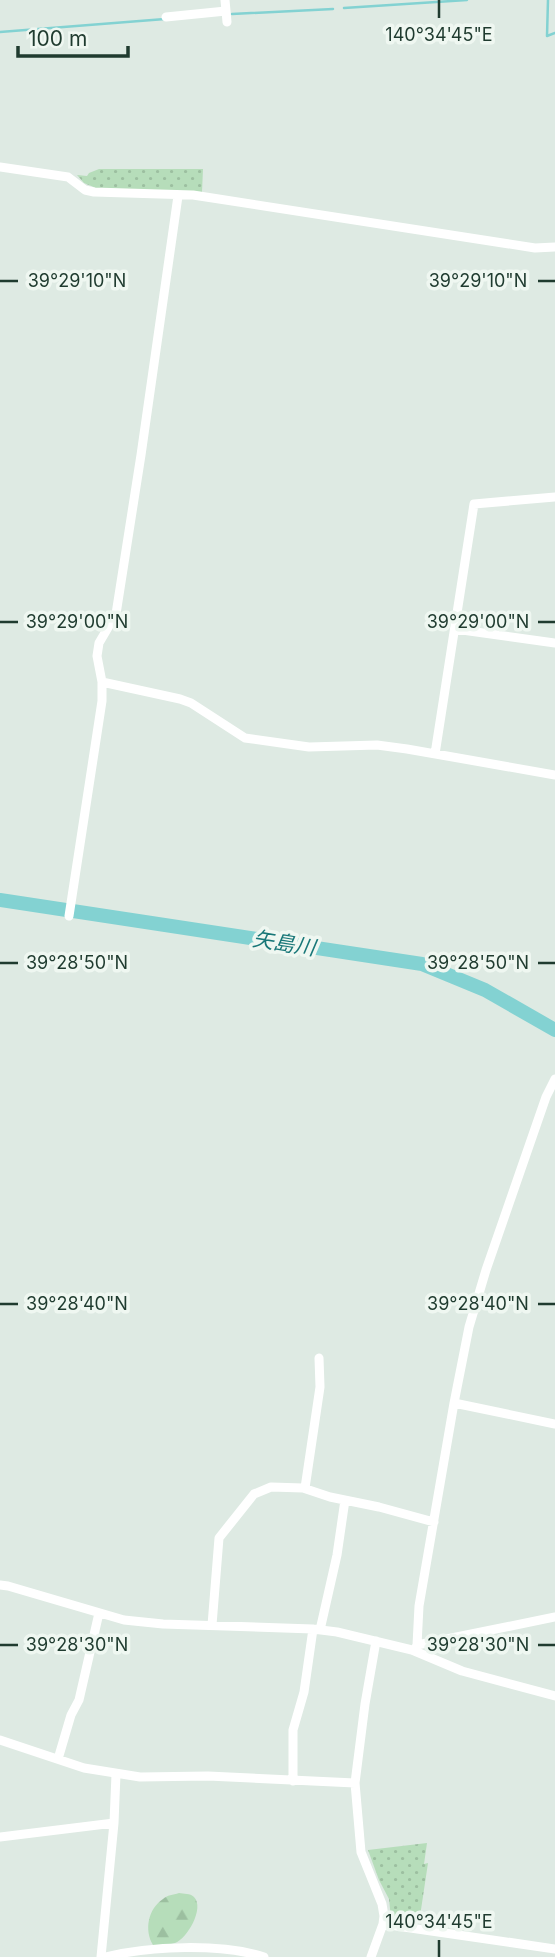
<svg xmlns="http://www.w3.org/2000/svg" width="555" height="1957" font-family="Inter,'Noto Sans JP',sans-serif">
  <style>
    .grass { fill: url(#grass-dots) }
    .forest { fill: url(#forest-firs) }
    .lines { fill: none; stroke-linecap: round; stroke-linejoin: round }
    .stream { stroke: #83d2d2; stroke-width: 2.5 }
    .river { stroke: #83d2d2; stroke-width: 14 }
    .street { stroke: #fff; stroke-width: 9 }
    .ticks { fill: none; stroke: #1f3b2f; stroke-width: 2.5 }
    .labels { text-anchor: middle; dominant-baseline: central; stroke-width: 7; stroke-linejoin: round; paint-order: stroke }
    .water-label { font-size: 21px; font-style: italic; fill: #187778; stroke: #eff7f1 }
    .ticks-label { font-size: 18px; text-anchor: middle; fill: #1f3b2f; stroke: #eff7f1; stroke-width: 7; stroke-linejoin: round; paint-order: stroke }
  </style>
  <defs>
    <pattern id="grass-dots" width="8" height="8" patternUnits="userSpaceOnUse" patternTransform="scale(1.75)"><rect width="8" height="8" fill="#b6ddba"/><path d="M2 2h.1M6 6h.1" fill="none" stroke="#9cbfa0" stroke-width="1.8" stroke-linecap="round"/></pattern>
    <pattern id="forest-firs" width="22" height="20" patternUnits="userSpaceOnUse" patternTransform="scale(1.75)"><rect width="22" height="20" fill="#b6ddba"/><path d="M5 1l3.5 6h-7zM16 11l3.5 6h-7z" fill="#9cbfa0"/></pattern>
  </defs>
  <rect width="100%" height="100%" fill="#deeae3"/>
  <!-- grass -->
  <path class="grass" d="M99,169H203L202,192L96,188L84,183L77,175L87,176L89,173Z
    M427,1843L424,1864L428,1863L419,1923L394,1920L391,1918L389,1899L379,1880L368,1850Z"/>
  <!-- forest -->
  <path class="forest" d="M179,1893C184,1894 190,1893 194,1897C205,1908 187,1939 175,1943C168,1945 159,1946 153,1945C144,1930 148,1909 163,1899C167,1895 173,1895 179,1893Z"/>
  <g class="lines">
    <!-- stream -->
    <path class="stream" d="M548,0L547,36L555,33
      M344,8L467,0
      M232,14L333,9
      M0,32L165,19"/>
    <!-- river -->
    <path class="river" d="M0,900L422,964L485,990L555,1030"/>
    <!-- street -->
    <path class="street" d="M225,0L227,22
      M166,17L226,11
      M0,167L68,177L85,190L94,192L193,195L535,248L555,247
      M455,629L555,643
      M102,682L180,699L191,703L245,738L309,747L377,745L407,749L555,775
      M435,754L474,504L555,497
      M69,916L102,701V682L97,656L99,643L116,614L141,455L178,196
      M454,1403L555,1424
      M305,1488L320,1387L319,1358
      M0,1585L8,1586L124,1620L163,1624L313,1629L337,1632L412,1650L462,1671L555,1696
      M212,1625L219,1538L254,1494L271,1487L303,1488L330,1497L379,1507L434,1522
      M320,1630L337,1555L345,1500
      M417,1645L555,1617
      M414,1651L417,1645L419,1606L454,1403L469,1327L486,1270L546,1097L555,1079
      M0,1740L84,1768L140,1777L208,1776L355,1783
      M58,1759L71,1715L79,1700L99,1613
      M293,1781V1730L304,1692L313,1629
      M0,1837L114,1823
      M383,1924L555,1949
      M101,1957L114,1823L116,1774
      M105,1957C149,1946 221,1943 264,1957
      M371,1957L383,1924L384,1916L382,1904L361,1852L355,1783L365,1704L376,1641"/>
  </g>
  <!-- ticks -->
  <path class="ticks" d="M439,0V18M0,281H18M538,281H555M0,622H18M538,622H555M0,963H18M538,963H555M0,1304H18M538,1304H555M0,1645H18M538,1645H555M439,1940V1957"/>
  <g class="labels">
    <!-- water labels -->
    <g class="water-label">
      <text transform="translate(284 943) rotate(9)">矢島川</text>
    </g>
  </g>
  <g class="ticks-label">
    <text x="439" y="41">140°34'45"E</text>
    <text x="77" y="287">39°29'10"N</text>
    <text x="478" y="287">39°29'10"N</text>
    <text x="77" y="628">39°29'00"N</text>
    <text x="478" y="628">39°29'00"N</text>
    <text x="77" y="969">39°28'50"N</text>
    <text x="478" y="969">39°28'50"N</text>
    <text x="77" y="1310">39°28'40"N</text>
    <text x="478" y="1310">39°28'40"N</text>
    <text x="77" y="1651">39°28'30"N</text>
    <text x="478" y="1651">39°28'30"N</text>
    <text x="439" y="1928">140°34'45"E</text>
  </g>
  <!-- scale -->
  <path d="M18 46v10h110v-10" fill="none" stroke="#1f3b2f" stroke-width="3.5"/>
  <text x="28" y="46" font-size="21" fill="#1f3b2f" stroke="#eff7f1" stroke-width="5" paint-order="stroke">100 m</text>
</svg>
